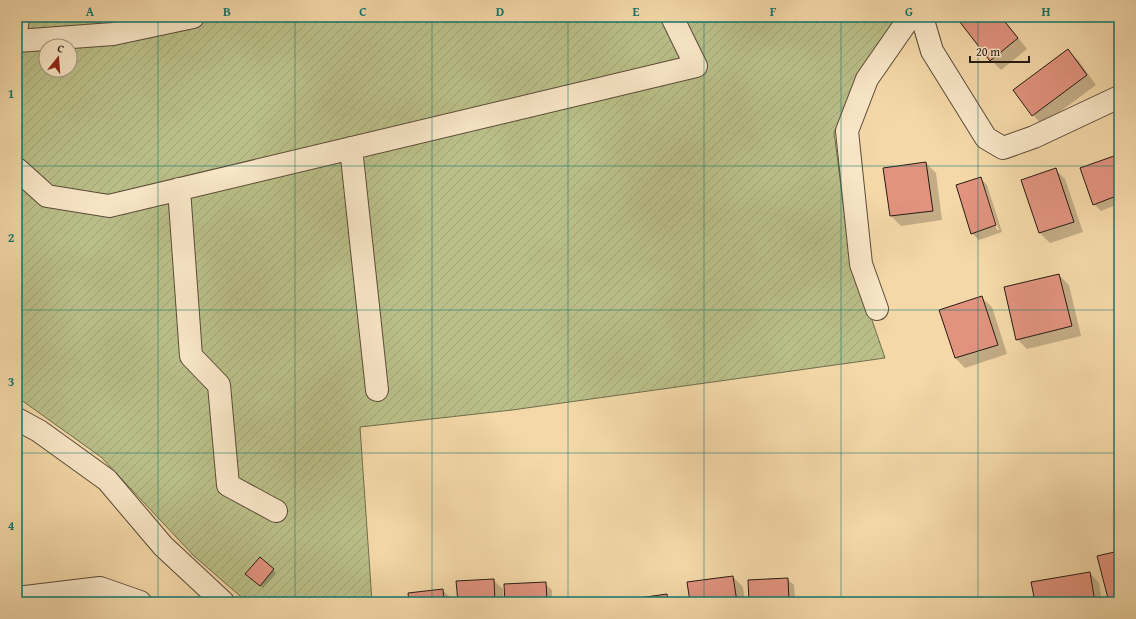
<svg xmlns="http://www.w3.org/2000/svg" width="1136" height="619" font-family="'Gentium Book Plus',serif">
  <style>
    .garden { fill: url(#garden-furrows); stroke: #706e4e; fill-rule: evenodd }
    .shadow { fill: #0003; fill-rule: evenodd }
    .building { fill: #e1937e; stroke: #271c13 }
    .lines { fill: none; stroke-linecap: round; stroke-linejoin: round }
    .minor-casing { stroke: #5a4b38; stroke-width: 24 }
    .minor { stroke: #f8e6c6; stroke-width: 22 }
    .grid { fill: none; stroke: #0f766e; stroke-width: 1; stroke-opacity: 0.55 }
    .neatline { fill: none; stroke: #0f766e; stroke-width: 1.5 }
    .grid-label { font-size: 13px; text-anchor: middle; font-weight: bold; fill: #0f766e }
  </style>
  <defs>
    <pattern id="garden-furrows" width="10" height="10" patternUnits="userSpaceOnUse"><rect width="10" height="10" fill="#babf89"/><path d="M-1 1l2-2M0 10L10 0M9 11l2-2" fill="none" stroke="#a0a475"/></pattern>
  </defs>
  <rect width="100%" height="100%" fill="#f4d8a8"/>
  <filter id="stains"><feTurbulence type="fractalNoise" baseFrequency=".005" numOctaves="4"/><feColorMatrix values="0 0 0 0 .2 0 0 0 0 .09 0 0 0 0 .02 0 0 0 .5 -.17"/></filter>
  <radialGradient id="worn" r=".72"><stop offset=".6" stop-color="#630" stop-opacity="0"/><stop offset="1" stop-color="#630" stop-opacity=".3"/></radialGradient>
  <!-- garden -->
  <path class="garden" d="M17,17H895L834,132L850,256L885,358L512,410L360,427L372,602H247L194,556L101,457L17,397ZM46,46H70V70H46Z"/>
  <!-- shadow -->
  <path class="shadow" d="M957,17H1002L1027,49L1001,70L991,60Z
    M1068,51L1078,60L1096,85L1042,125L1033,115Z
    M1113,157L1119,162V204L1101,211L1094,204Z
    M926,163L936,173L942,220L901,226L891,216Z
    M1056,170L1065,179L1083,232L1050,243L1040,233L1022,180Z
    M980,178L987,185L1002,232L979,240L972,233ZM982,185H984L999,230H997Z
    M1059,275L1069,285L1081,336L1027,349L1017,339Z
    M982,298L992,307L1007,354L965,368L955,358Z
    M260,558L276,573L263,588L250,577Z
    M1090,573L1099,583L1102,602H1036Z
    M733,577L743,587L745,602H691Z
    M787,579L794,585L795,602H750Z
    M493,580L503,589L504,602H459Z
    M545,584L552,590V602H506Z
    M442,590L449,596L450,602H410Z
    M667,595L673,602H633Z"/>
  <!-- building -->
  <path class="building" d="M956,17H1001L1018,38L990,61Z
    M1068,49L1087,75L1032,116L1013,90Z
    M1114,156L1119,170V195L1093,205L1080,168Z
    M926,162L933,211L890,216L883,168Z
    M1056,168L1074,222L1039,233L1021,180Z
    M981,177L996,225L971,234L956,185Z
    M1059,274L1072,326L1016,340L1004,287Z
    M982,296L998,345L955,358L939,310Z
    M1119,551V602H1109L1097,556Z
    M260,557L274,569L260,586L245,574Z
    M1090,572L1095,602H1035L1031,582Z
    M733,576L737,602H690L687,582Z
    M788,578L789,602H749L748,580Z
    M494,579L495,602H458L456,581Z
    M546,582L547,602H505L504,584Z
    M443,589L444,602H409L408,593Z
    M667,594L668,602H632V599Z
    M1011,597L1012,602H985Z
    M606,598V602H581V600Z
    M854,599V602H808Z"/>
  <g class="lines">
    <defs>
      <path id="minor" d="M922,17L932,51L986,138L1003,148L1034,137L1119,97
        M17,26L18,17
        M17,41L113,34L193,17
        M351,148L377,390
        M17,169L47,196L109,206L696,66L672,17
        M179,189L191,356L219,385L228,485L276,511
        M877,309L861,264L847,131L867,79L908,20V17
        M17,419L39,431L107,480L163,546L223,602
        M17,598L100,588L140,602"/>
    </defs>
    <!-- minor casing -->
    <use href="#minor" class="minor-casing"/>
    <!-- minor -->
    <use href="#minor" class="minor"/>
  </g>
  <!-- grid -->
  <path class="grid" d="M158,17V602M295,17V602M432,17V602M568,17V602M704,17V602M841,17V602M978,17V602M17,166H1119M17,310H1119M17,453H1119"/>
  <!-- margin -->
  <rect width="1136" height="619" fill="none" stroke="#f4d8a8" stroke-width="44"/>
  <!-- north arrow -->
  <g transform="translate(58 58) rotate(17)"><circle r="19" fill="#f8e6c6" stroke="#a4957e"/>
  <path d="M0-3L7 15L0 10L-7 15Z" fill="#8f2418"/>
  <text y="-6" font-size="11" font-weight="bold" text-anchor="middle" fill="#271c13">С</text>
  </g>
  <!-- scale -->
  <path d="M970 56v6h59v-6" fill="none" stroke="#271c13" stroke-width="2"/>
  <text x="976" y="56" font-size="12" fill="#271c13" stroke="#f8e6c6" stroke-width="3" paint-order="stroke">20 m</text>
  <rect x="22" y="22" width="1092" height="575" class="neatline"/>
  <g class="grid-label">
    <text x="90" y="16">A</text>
    <text x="227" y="16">B</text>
    <text x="363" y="16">C</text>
    <text x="500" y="16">D</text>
    <text x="636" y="16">E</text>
    <text x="773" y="16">F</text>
    <text x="909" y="16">G</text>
    <text x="1046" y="16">H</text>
    <text x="11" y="98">1</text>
    <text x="11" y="242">2</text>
    <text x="11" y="386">3</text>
    <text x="11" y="530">4</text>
  </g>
  <rect width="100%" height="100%" filter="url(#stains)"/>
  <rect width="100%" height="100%" fill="url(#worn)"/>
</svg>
